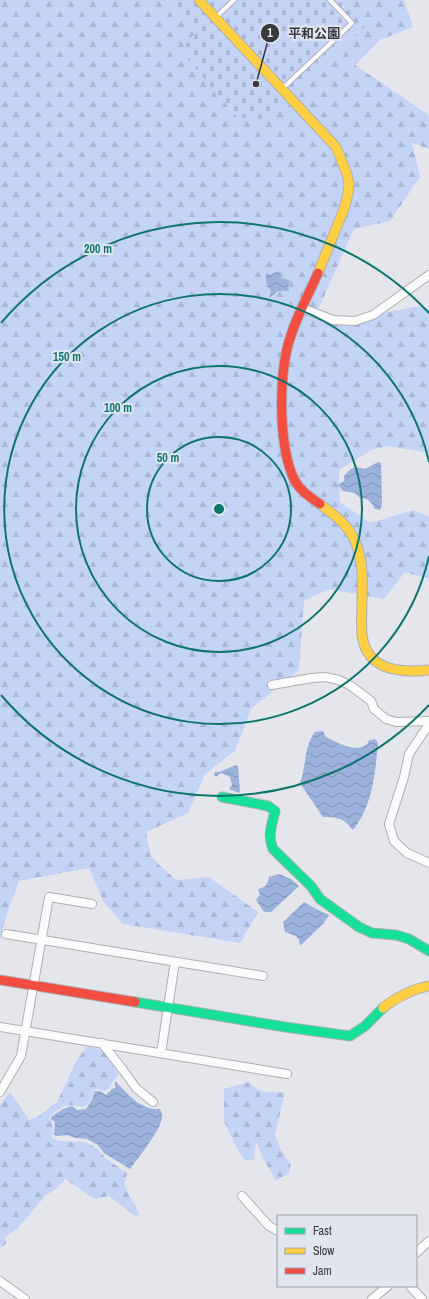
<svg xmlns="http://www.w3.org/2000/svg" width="429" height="1299" font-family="'Archivo Narrow','Noto Sans JP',sans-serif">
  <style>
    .forest { fill: url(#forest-firs) }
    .cemetery { fill: url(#cemetery-stones) }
    .water { fill: url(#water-waves) }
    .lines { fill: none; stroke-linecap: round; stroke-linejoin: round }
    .lane-casing { stroke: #aeb0b4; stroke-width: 6 }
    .street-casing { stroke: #aeb0b4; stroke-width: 10 }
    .fast-casing { stroke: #aeb0b4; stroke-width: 11 }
    .slow-casing { stroke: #aeb0b4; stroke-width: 11 }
    .jam-casing { stroke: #aeb0b4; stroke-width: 11 }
    .lane { stroke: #fbfbfc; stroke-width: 4 }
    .street { stroke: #fbfbfc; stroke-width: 8 }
    .fast { stroke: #16e098; stroke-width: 9 }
    .slow { stroke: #ffcf43; stroke-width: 9 }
    .jam { stroke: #f24e42; stroke-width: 9 }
    .ring { fill: none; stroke: #0f766e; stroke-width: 2 }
    .centre { fill: #0f766e; stroke: #e0e5ef; stroke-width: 2 }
    .ring-label { font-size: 12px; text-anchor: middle; font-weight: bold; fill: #0f766e; stroke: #e0e5ef; stroke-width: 4; stroke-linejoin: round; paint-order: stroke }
    .leader { fill: none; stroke: #383a3e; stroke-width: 1.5 }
    .callout-dot { fill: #383a3e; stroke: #e0e5ef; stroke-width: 1.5 }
    .mark-label { font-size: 12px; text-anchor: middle; font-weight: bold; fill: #fff }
    .callout-label { font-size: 13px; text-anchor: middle; font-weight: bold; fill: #383a3e; stroke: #e0e5ef; stroke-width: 4; stroke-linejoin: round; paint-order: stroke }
  </style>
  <defs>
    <pattern id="forest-firs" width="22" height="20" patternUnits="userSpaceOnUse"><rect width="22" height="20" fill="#c4d4f6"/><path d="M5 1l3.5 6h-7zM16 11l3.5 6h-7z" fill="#a9b7d4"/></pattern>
    <pattern id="cemetery-stones" width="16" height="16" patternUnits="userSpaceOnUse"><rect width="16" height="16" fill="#c4d4f6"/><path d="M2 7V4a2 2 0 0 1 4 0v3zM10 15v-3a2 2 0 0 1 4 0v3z" fill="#a9b7d4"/></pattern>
    <pattern id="water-waves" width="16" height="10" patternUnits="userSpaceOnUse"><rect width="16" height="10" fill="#9cb2dd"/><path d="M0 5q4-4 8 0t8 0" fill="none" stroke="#8092b5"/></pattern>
  </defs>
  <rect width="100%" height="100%" fill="#e4e6ec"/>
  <!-- forest -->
  <path class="forest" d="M0,0H166L197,31L181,51L368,24L343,0H404L413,27L380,40L355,65L429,115V149L412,143L420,177L390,221L354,229L317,312L343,321L419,306L429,309V453L387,446L371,450L339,470L340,502L370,523L414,510L429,517V579L405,572L384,599L329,589L304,601L299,670L251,709L235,751L205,774L188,813L146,832L151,857L176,880L209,877L258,912L240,943L123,924L103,901L89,868L19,881L4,923L0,941Z
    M87,1046L102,1050L119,1074C113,1080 112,1086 105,1091L95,1089L91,1102L83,1107C65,1103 63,1105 49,1117L53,1124L52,1138L59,1141L85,1142L98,1149L105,1158L127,1173L124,1184L127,1191L140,1215L135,1216L109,1196L95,1199L65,1179L56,1189L46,1195L18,1228L5,1237L6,1244L0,1247V1105L10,1092L29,1120L39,1116L57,1102L76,1062Z
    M249,1082C257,1093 273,1093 285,1092L275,1135L281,1150L291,1165L289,1173L276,1181L264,1160L256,1142L254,1160H244L235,1145L224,1121V1089Z"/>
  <!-- cemetery -->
  <path class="cemetery" d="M166,0H343L368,24L264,119L237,117L181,51L197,31Z"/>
  <!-- water -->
  <path class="water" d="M278,271L281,278L286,279L290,281L288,286L289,291H278L269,298L271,291C266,285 266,280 266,273L271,275Z
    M378,462L381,463L382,504L380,510L375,509L372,504L367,499L360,498L355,493L343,491L338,485L344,481V476C351,467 355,466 365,469Z
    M323,731L326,737C336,742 355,753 366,745C368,744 368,741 370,740L375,739L378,743C375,773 373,805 353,830C343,818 338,817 323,817L300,783C307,764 303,749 315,732Z
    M236,765L238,767L240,791L239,793L229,789L232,785L230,777L221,773L216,777L214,775L215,772C223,772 229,767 236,765Z
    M279,874L291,879L299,886L271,912H264L256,900L260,895L258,889C265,888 268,884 269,877Z
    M304,902L322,912L329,915L324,923L300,946L299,940L296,936L285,932L283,922Z
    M115,1081C127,1093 141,1111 160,1109C161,1112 163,1115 162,1118C160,1131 138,1158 130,1169L104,1153L98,1145L87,1139L76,1138L67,1135L58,1136L54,1135L55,1122L51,1119V1117L63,1109L72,1106L77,1110L86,1109L92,1100L95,1091H100L106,1095L112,1089L115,1088Z"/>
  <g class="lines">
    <defs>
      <path id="lane" d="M217,16L234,0
        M283,88L352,23L330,0"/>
      <path id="street" d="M302,308L333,320L355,321L373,315L429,275
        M272,685L312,678L325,677L339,680L351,686L371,701L374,709L386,719L396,722L429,721
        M429,724L409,754L404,777L389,824L394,841L407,853L429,863
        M6,934L263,976
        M0,1027L287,1074
        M102,1043L123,1070L136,1088L153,1102
        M161,1053L175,962
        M0,1092L21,1056L49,897L92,904
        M242,1196L269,1226L278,1231
        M416,1253L429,1241
        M0,1281L25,1299
        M410,1286L422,1299
        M372,1299L388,1286"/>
      <path id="fast" d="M222,797L268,806L275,811C272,825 267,835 273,849L311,886L320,899L359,927L372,933L396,935L409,939L429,951
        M135,1002L285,1027L350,1036L365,1026L383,1008"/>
      <path id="slow" d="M199,0L336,147L347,174L349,184L348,194L344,209L318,273
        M320,504C328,510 336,516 343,523C372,553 359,598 362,635C367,671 400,673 429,670
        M383,1008C395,998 413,989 429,986"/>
      <path id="jam" d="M318,273C307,298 293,323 287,349C279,384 279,447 294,479C299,490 310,497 320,504
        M0,980L135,1002"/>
    </defs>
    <!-- lane casing -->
    <use href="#lane" class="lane-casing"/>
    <!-- street casing -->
    <use href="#street" class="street-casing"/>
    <!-- fast casing -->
    <use href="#fast" class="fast-casing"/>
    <!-- slow casing -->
    <use href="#slow" class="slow-casing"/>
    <!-- jam casing -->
    <use href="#jam" class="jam-casing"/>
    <!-- lane -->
    <use href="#lane" class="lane"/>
    <!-- street -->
    <use href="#street" class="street"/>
    <!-- fast -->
    <use href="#fast" class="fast"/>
    <!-- slow -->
    <use href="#slow" class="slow"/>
    <!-- jam -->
    <use href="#jam" class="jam"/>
  </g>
  <!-- distance rings -->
  <g class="ring">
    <circle cx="219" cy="509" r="72"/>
    <circle cx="219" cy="509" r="143"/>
    <path d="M429 556A215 215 0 1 1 429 462"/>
    <path d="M429 705A287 287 0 0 1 1 695M1 323A287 287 0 0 1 429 313"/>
  </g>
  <circle cx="219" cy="509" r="6" class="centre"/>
  <g class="ring-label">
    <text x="98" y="253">200 m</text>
    <text x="67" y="361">150 m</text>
    <text x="118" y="412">100 m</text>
    <text x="168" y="462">50 m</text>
  </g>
  <!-- callouts -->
  <path class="leader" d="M256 84L270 33"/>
  <g class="callout-dot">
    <circle cx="256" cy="84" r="4"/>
    <circle cx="270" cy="33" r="10"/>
  </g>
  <g class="mark-label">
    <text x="270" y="37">1</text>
  </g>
  <g class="callout-label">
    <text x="314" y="38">平和公園</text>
  </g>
  <!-- legend -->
  <rect x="277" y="1215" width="140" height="72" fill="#e0e5ef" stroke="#9da1a8"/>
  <rect x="285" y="1228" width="20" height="6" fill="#16e098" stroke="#9da1a8"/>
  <text x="313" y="1235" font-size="12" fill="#383a3e">Fast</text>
  <rect x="285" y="1248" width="20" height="6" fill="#ffcf43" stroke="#9da1a8"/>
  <text x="313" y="1255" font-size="12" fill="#383a3e">Slow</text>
  <rect x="285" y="1268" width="20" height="6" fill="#f24e42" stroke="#9da1a8"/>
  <text x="313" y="1275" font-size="12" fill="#383a3e">Jam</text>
</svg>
